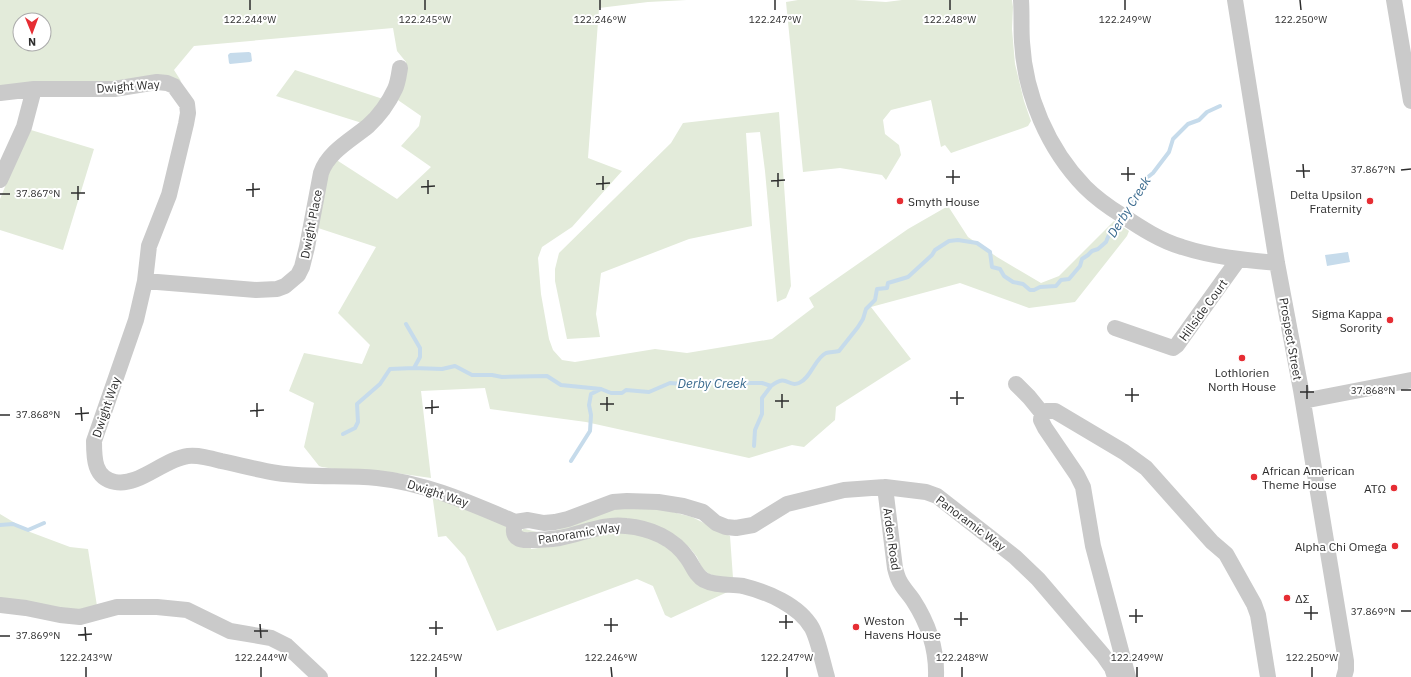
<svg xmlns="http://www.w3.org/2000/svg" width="1411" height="677" font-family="'IBM Plex Sans',sans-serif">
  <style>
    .green { fill: #e3ebda; fill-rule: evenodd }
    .water { fill: #c6dbeb }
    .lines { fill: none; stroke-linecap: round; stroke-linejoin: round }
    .stream { stroke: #c6dbeb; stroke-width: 4 }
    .minor { stroke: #cacaca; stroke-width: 16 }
    .ticks { fill: none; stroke: #2d2d2d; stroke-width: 1.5 }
    .poi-dot { fill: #e62d33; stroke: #fff; stroke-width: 1.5 }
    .labels { text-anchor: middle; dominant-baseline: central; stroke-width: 4; stroke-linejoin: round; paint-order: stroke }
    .street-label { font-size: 12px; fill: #2d2d2d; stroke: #fff }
    .poi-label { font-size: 12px; fill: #2d2d2d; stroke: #fff; text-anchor: end }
    .water-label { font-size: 13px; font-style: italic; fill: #3b6b8f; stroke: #fff }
    .ticks-label { font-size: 10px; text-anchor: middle; fill: #2d2d2d; stroke: #fff; stroke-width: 4; stroke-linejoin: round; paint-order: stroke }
  </style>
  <rect width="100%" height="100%" fill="#fff"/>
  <!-- green -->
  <path class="green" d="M0,0H687L648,2L599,8L588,158L622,171L572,227L542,247L538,258L541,294L549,339L553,350L562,360L575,362L655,349L687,353L772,339L814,307L809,298L908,229L948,206L968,237L997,257L1041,283L1059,276L1114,221L1129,231L1127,236L1075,302L1029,308L960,283L871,307L911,359L836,407L835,420L804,447L792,445L749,458L586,422L490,409L485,388L421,391L431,478L396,473L354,472L322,467L319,466L304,447L314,403L289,391L304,353L362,364L370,345L338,313L376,247L315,227L324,179L335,159L397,199L431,167L401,146L419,126L421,116L395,98L406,73V62L397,51L393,28L194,46L174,70L181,81L169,77L113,83L0,86ZM20,20H44V44H20Z
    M798,0H854L886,2L902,0H1012L1013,7L1012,29L1015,64L1024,101L1031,121L1028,126L1023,128L951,153L945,145L941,147L931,100L891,110L883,120L885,134L899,145L901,155L886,180L882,175L840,168L803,172L786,2Z
    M295,70L383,99L362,123L276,96Z
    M779,112L791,286L786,298L777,302L765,171L760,132L746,133L752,226L689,239L601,273L596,314L600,337L567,339L555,281V269L559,253L671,143L683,123Z
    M31,130L94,149L63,250L0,230V199L16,160Z
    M432,493L507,522L530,543L531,549L552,546L608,530L648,534L685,561L734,589L671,618L665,615L653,586L637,579L497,631L465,557L446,536L438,537Z
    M617,508L661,509L692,517L730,536L733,578L718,577L709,574L702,568L697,557L689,547L664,531L544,534L521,532L523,529H525L541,533L554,531Z
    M0,514L30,532L70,547L88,549L97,606L83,612L0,601Z"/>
  <!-- water -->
  <path class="water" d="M249,52L251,53L252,61L250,62L230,64L229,63L228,55L230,53Z
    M1348,252L1350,262L1327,266L1325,255Z"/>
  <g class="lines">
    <!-- stream -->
    <path class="stream" d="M1124,212L1138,196L1143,181L1153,173L1169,152L1173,139L1188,124L1199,120L1207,112L1220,106
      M406,324L420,348V357L414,368
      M343,434L355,428L358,422L357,404L380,384L390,369L414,368L442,369L455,366L472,375H492L502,377L547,376L561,385L601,389L611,393H622L626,390L649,392L670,383L697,385L700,383L717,381L735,386L745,383H762L771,386C788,373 787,388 799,383C811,378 815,358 826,353C830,352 835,352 839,351L858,327L863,319L866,309L875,300L877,289L887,288L888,283L908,277L932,255L935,250L949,241L958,240L977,243L990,252L992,267L1000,269L1004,276L1013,282L1023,284L1030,290H1034L1040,287L1056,286L1061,280L1069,279L1080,266L1082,259L1088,255L1092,251L1098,249L1106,242L1108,237L1121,218
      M754,446L755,430L762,414V398L771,386
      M571,461L590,431L591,415L589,405L591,394L601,389
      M0,525L13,524L28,530L44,523"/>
    <!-- minor -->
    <path class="minor" d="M1021,0C1022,14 1021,28 1022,42C1025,95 1048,149 1085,187C1096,198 1110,208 1123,216C1141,228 1161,241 1182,247C1213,257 1245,260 1277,263
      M1235,0L1277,263L1301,390L1346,661V670L1344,677
      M1394,0L1411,101
      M0,93L34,89H114L157,82L167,83L174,86L187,104L188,113L186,124L169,195L149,246L145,281L136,320L94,441C94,458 94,478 115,482C138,487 164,459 188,456C199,455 210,458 221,461C240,465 258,470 277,473C310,478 344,475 377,478C426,483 470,503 515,522
      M0,180L24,127L34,89
      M145,281L256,290L277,289L285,286L298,275L302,267L307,247L321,173C328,152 351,140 368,126C379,116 389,102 395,89C398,83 399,74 400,68
      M1115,328L1173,348L1177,345L1238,260
      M1016,384L1029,397L1042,413L1041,420L1045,428L1077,475L1083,487L1093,546L1128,677
      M1303,401L1411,380
      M1042,413L1046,411H1055L1124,452L1146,468L1212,542L1226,554L1254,604L1258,615L1268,677
      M885,487L895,568C896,572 897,576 899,580C902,587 909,594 913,600C928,623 937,650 936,677
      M515,522L528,520L544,523L555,522L568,519L613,502L627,501L658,502L683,506L703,512L716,523L726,527L736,528L753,525L787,504L844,490L885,487L926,492L937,496L1015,557L1038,579L1103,655L1112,668L1115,677
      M515,522C514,527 512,535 518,538C522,541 529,540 533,540C542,540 552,539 560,538C582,534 603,523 626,526C650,528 674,538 688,559C693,566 696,576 704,580C715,586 731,584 743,586C767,592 799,605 812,628C818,639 823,664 827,677
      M0,605L26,608L60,615L80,617L117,607H157L187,610L230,631L271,638L287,646L320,677"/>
  </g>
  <!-- ticks -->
  <path class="ticks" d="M250,0V10M425,0V10M600,0V10M775,0V10M950,0V10M1125,0V10M1300,0L1301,10M1303,164L1304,178M1128,167V181M953,170V184M1401,170L1411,169M1296,171H1310M778,173V187M1121,174H1135M603,176V190M946,177H960M428,180V194M771,181L785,180M253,183V197M596,184L610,183M78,186V200M421,187L435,186M246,190L260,189M71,193H85M0,194H10M1307,385V399M1132,388V402M1401,390H1411M957,391V405M1300,392H1314M782,394V408M1125,395H1139M607,397V411M950,398H964M432,400V414M775,401H789M257,403V417M600,404H614M81,407L82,421M425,408L439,407M250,411L264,410M75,414L89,413M0,415H10M1311,606V620M1136,609V623M1401,611H1411M961,612V626M1304,613H1318M786,615V629M1129,616H1143M611,618V632M954,619H968M436,621V635M779,622H793M260,624L261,638M604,625H618M85,627L86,641M429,628H443M254,631H268M78,635L92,634M0,636H10M86,667V677M261,667V677M436,667V677M611,667L612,677M787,667V677M962,667V677M1137,667V677M1312,667V677"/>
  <!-- markers -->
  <g class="poi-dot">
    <circle cx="900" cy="201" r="4"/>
    <circle cx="1370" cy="201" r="4"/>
    <circle cx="1390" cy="320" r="4"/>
    <circle cx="1242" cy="358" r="4"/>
    <circle cx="1254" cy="477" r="4"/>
    <circle cx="1394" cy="488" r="4"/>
    <circle cx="1395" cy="546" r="4"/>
    <circle cx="1287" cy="598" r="4"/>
    <circle cx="856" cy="627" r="4"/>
  </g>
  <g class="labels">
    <!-- street labels -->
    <g class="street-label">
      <text transform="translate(128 86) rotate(-4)">Dwight Way</text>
      <text transform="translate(311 224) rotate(-79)">Dwight Place</text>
      <text transform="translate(1203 310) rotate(-54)">Hillside Court</text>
      <text transform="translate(1291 339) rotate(80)">Prospect Street</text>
      <text transform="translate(106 407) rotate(-71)">Dwight Way</text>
      <text transform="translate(438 493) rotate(18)">Dwight Way</text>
      <text transform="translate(971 523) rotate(37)">Panoramic Way</text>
      <text transform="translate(579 533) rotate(-9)">Panoramic Way</text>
      <text transform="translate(892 539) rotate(82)">Arden Road</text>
    </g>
    <!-- poi labels -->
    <g class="poi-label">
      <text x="1362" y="194">Delta Upsilon<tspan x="1362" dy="14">Fraternity</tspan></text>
      <text x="908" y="201" text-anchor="start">Smyth House</text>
      <text x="1382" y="313">Sigma Kappa<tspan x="1382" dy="14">Sorority</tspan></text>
      <text x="1242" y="372" text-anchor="middle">Lothlorien<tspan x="1242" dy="14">North House</tspan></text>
      <text x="1262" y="470" text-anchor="start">African American<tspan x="1262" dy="14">Theme House</tspan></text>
      <text x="1386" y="488">ΑΤΩ</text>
      <text x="1387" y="546">Alpha Chi Omega</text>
      <text x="1295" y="598" text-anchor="start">ΔΣ</text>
      <text x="864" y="620" text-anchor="start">Weston<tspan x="864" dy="14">Havens House</tspan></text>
    </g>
    <!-- water labels -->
    <g class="water-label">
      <text transform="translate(1129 207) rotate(-58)">Derby Creek</text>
      <text x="712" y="383">Derby Creek</text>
    </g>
  </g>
  <g class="ticks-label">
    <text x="250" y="23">122.244°W</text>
    <text x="425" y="23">122.245°W</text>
    <text x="600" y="23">122.246°W</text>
    <text x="775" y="23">122.247°W</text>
    <text x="950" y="23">122.248°W</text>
    <text x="1125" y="23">122.249°W</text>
    <text x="1301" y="23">122.250°W</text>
    <text x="1373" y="173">37.867°N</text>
    <text x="38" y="197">37.867°N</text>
    <text x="1373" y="394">37.868°N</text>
    <text x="38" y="418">37.868°N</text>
    <text x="1373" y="615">37.869°N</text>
    <text x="38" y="639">37.869°N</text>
    <text x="86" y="661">122.243°W</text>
    <text x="261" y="661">122.244°W</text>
    <text x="436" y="661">122.245°W</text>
    <text x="611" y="661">122.246°W</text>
    <text x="787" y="661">122.247°W</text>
    <text x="962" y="661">122.248°W</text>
    <text x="1137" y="661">122.249°W</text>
    <text x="1312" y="661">122.250°W</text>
  </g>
  <!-- north arrow -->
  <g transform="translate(32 32) rotate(179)"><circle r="19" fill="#ffffff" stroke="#ababab"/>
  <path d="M0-3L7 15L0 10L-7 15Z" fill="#e62d33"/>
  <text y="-6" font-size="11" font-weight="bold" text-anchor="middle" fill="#2d2d2d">N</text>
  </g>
</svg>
